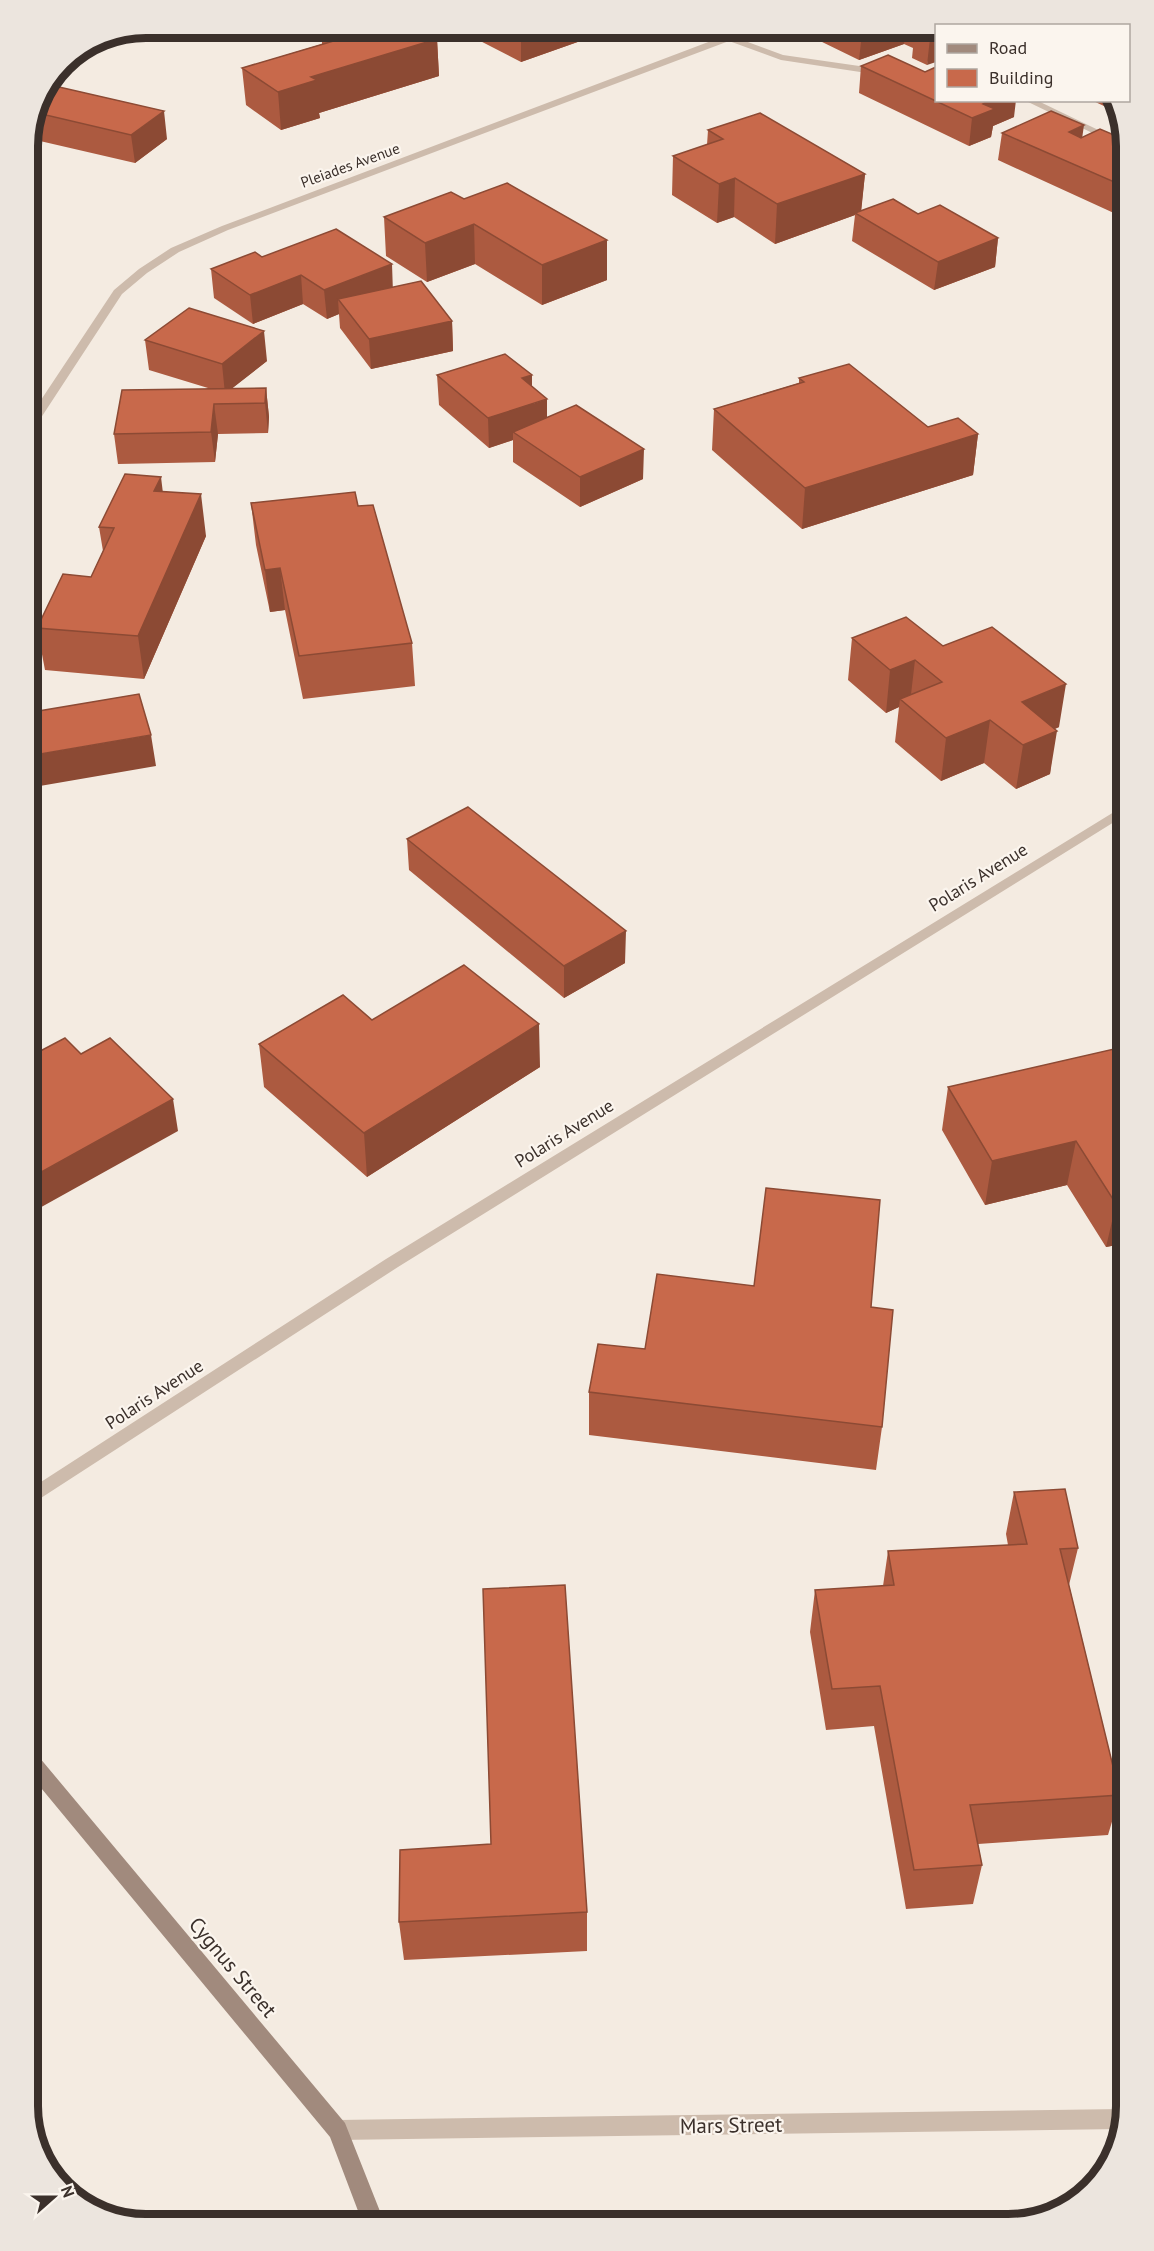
<svg xmlns="http://www.w3.org/2000/svg" width="1154" height="2251" font-family="'PT Sans',sans-serif">
  <style>
    .lines { fill: none; stroke-linecap: round; stroke-linejoin: round }
    .street { fill: #cdbbac; fill-rule: evenodd }
    .secondary { fill: #a18a7d; fill-rule: evenodd }
    .wall { fill: #ac5a40 }
    .shaded-wall { fill: #8c4a34 }
    .building { fill: #c8694b; stroke: #8c4a34; stroke-width: 1.5 }
    .labels { text-anchor: middle; dominant-baseline: central; stroke-width: 4.5; stroke-linejoin: round; paint-order: stroke }
    .far-street-label { font-size: 15px; fill: #3b302b; stroke: #fbf5ee }
    .street-label { font-size: 18px; fill: #3b302b; stroke: #fbf5ee }
    .near-street-label { font-size: 21px; fill: #3b302b; stroke: #fbf5ee }
    .rim { fill: none; stroke: #3b302b; stroke-width: 8 }
  </style>
  <rect width="100%" height="100%" fill="#f4ebe1"/>
  <g class="lines">
    <!-- street -->
    <path class="street" d="M748,27H761L737,38L783,55L880,69L884,72L880,75L781,60L729,41L228,230L179,252L147,273L122,294L33,430L27,433V421L114,290L139,269L171,248L222,226Z
      M1024,100H1036L1117,139L1109,141Z
      M1127,804V814L398,1267L27,1507V1491L386,1259Z
      M1123,2109L1126,2110L1120,2129L338,2140L331,2137L328,2130L331,2123L338,2120Z"/>
    <!-- secondary -->
    <path class="secondary" d="M27,1749L34,1751L345,2123L385,2224H363L330,2137L27,1771Z"/>
  </g>
  <!-- wall -->
  <path class="wall" d="M317,27H419L437,39L439,76L319,113L320,118L281,130L246,105L242,68L322,44V42L318,40Z
    M453,27H620L521,62Z
    M819,27H936L927,65L912,58L913,48L904,44L859,60L818,40Z
    M861,66L1014,117L993,126L991,137L969,146L859,93Z
    M36,100L167,139L135,163L27,138Z
    M1091,100H1118L1122,120L1108,113L1109,104L1104,106Z
    M708,130L865,174L861,210L918,214L998,238L995,267L934,290L852,241L855,215L775,244L734,217L717,223L672,195L673,156L707,145Z
    M1002,133L1126,140L1127,209L1116,214L998,160Z
    M464,199L607,240V280L542,305L475,264L427,282L386,256L384,217Z
    M262,257L393,287L452,321L453,351L371,369L340,328L339,314L327,319L303,304L253,324L214,298L211,269Z
    M145,340L267,361L232,388H266L269,417L268,433L218,434L215,462L118,464L114,434L208,388L149,370Z
    M437,375L547,418L643,479L580,507L513,462V440L489,448L439,405Z
    M799,378L928,427L978,434L973,475L802,529L712,450L714,409L799,383Z
    M163,491L206,536L144,679L45,670L37,628L91,577L103,551L99,527Z
    M251,503L358,506L412,643L415,686L303,699L285,610L270,612L256,545Z
    M852,638L943,646L1059,727L1055,729L1050,774L1016,789L984,763L941,781L895,742L899,707L886,713L848,680Z
    M407,839L625,963L564,998L409,870Z
    M372,1020L540,1067L367,1177L264,1087L259,1044Z
    M1127,1069V1243L1106,1247L1067,1185L985,1205L942,1130L948,1087Z
    M871,1307L882,1427L876,1470L589,1435V1392L645,1349Z
    M1014,1492L1078,1548L1069,1585L1120,1795L1108,1835L978,1844L982,1865L973,1904L906,1909L874,1726L826,1730L810,1632L815,1590L883,1586L888,1551L1008,1545L1006,1534Z
    M491,1844L587,1912V1951L404,1960L399,1922Z"/>
  <!-- shaded-wall -->
  <path class="shaded-wall" d="M544,27H620L521,62V35Z
    M879,27H906L904,44L859,60L862,33Z
    M936,36V62L927,65L930,38Z
    M437,39L439,76L319,113L320,118L281,130L278,92L311,77Z
    M990,100H1016L1014,117L993,126L991,137L969,146L972,118L983,104Z
    M1105,100H1110L1109,104L1104,106Z
    M164,111L167,139L135,163L131,135Z
    M1084,125L1080,153L1069,132Z
    M865,174L861,213H855V215L775,244L777,204Z
    M735,178L734,217L717,223L719,184Z
    M1127,182V209L1116,214L1121,185Z
    M474,224L475,264L427,282L425,243Z
    M998,238L995,267L934,290L938,262Z
    M607,240V280L542,305V265Z
    M392,264L393,293L338,299L339,314L327,319L324,290Z
    M301,275L303,304L253,324L250,295Z
    M452,321L453,351L371,369L369,339Z
    M264,331L267,361L225,394L222,364Z
    M532,375V404L547,399V429L513,432V440L489,448L488,418L522,378Z
    M266,388L269,417L268,433L265,403Z
    M214,404L218,434L215,462L211,432Z
    M978,434L973,475L802,529L805,488Z
    M644,449L643,479L580,507V477Z
    M161,477L166,518L154,491Z
    M201,494L206,536L144,679L138,636Z
    M280,568L285,610L270,612L265,570Z
    M915,660L910,703L900,699L899,707L886,713L890,670Z
    M1066,684L1059,727L1020,743L1022,702Z
    M990,720L984,763L941,781L946,738Z
    M1057,731L1050,774L1016,789L1023,745Z
    M151,735L156,766L34,787L28,756Z
    M36,795L42,826L27,829V796Z
    M626,931L625,963L564,998V966Z
    M539,1024L540,1067L367,1177L364,1133Z
    M173,1099L178,1131L27,1215V1180Z
    M1076,1141L1067,1185L985,1205L992,1161Z
    M1127,1202V1243L1106,1247L1116,1204Z"/>
  <!-- building -->
  <path class="building" d="M331,27H419L437,39L311,77L317,80L278,92L242,68L337,40L321,30Z
    M505,27H544L521,35Z
    M849,27H879L862,33Z
    M925,27H936V36L930,38L914,31Z
    M888,55L925,72L936,67V100H990L983,104L995,109L972,118L861,66Z
    M46,84L164,111L131,135L33,112L36,100Z
    M1051,111L1084,125L1069,132L1081,138L1100,129L1126,140L1127,145V182L1121,185L1002,133Z
    M760,113L865,174L777,204L735,178L719,184L673,156L723,139L708,130Z
    M507,183L607,240L542,265L474,224L425,243L384,217L451,192L464,199Z
    M893,199L918,214L940,205L998,238L938,262L855,213Z
    M336,229L392,264L324,290L301,275L250,295L211,269L255,252L262,257Z
    M421,281L452,321L369,339L338,299Z
    M189,308L264,331L222,364L145,340Z
    M505,354L532,375L522,378L547,399L488,418L437,375Z
    M849,364L928,427L958,418L978,434L805,488L714,409L804,382L799,378Z
    M266,388L265,403L214,404L211,432L114,434L122,390Z
    M576,405L644,449L580,477L513,432Z
    M125,474L161,477L154,491L201,494L138,636L37,628L63,574L91,577L114,528L99,527Z
    M355,492L358,506L373,505L412,643L299,656L280,568L265,570L251,503Z
    M906,617L943,646L992,627L1066,684L1022,702L1057,731L1023,745L990,720L946,738L900,699L942,682L915,660L890,670L852,638Z
    M139,694L151,735L28,756L36,795L27,796V713Z
    M468,807L626,931L564,966L407,839Z
    M464,965L539,1024L364,1133L259,1044L343,995L372,1020Z
    M65,1038L81,1054L110,1038L173,1099L27,1180V1058Z
    M1114,1049L1127,1069V1202L1116,1204L1076,1141L992,1161L948,1087Z
    M766,1188L880,1200L871,1307L893,1310L882,1427L589,1392L598,1344L645,1349L657,1274L754,1286Z
    M1065,1489L1078,1548L1060,1549L1120,1795L970,1805L982,1865L914,1870L880,1686L832,1689L815,1590L894,1585L888,1551L1027,1544L1014,1492Z
    M565,1585L587,1912L399,1922L400,1850L491,1844L483,1589Z"/>
  <g class="labels">
    <!-- far-street labels -->
    <g class="far-street-label">
      <text transform="translate(350 165) rotate(-20)">Pleiades Avenue</text>
    </g>
    <!-- street labels -->
    <g class="street-label">
      <text transform="translate(978 877) rotate(-32)">Polaris Avenue</text>
      <text transform="translate(564 1133) rotate(-32)">Polaris Avenue</text>
      <text transform="translate(154 1394) rotate(-33)">Polaris Avenue</text>
    </g>
    <!-- near-street labels -->
    <g class="near-street-label">
      <text transform="translate(233 1967) rotate(50)">Cygnus Street</text>
      <text transform="translate(731 2125) rotate(-1)">Mars Street</text>
    </g>
  </g>
  <!-- crop -->
  <path d="M0 0H1154V2251H0ZM146 38H1008A108 108 0 0 1 1116 146V2106A108 108 0 0 1 1008 2214H146A108 108 0 0 1 38 2106V146A108 108 0 0 1 146 38Z" fill="#ece5de" fill-rule="evenodd"/>
  <path class="rim" d="M146 38H1008A108 108 0 0 1 1116 146V2106A108 108 0 0 1 1008 2214H146A108 108 0 0 1 38 2106V146A108 108 0 0 1 146 38Z"/>
  <!-- legend -->
  <rect x="935" y="24" width="195" height="78" fill="#fbf5ee" stroke="#aea6a0" stroke-width="1.5"/>
  <rect x="947" y="44" width="30" height="9" fill="#a18a7d" stroke="#aea6a0" stroke-width="1.5"/>
  <text x="989" y="54" font-size="18" fill="#3b302b">Road</text>
  <rect x="947" y="69" width="30" height="18" fill="#c8694b" stroke="#aea6a0" stroke-width="1.5"/>
  <text x="989" y="84" font-size="18" fill="#3b302b">Building</text>
  <!-- north arrow -->
  <g transform="translate(54 2197) rotate(69)" stroke="#fbf5ee" stroke-width="4.5" paint-order="stroke">
  <path d="M0-4.5L10 22L0 15L-10 22Z" fill="#3b302b"/>
  <text y="-9" font-size="16" font-weight="bold" text-anchor="middle" fill="#3b302b">N</text>
  </g>
</svg>
